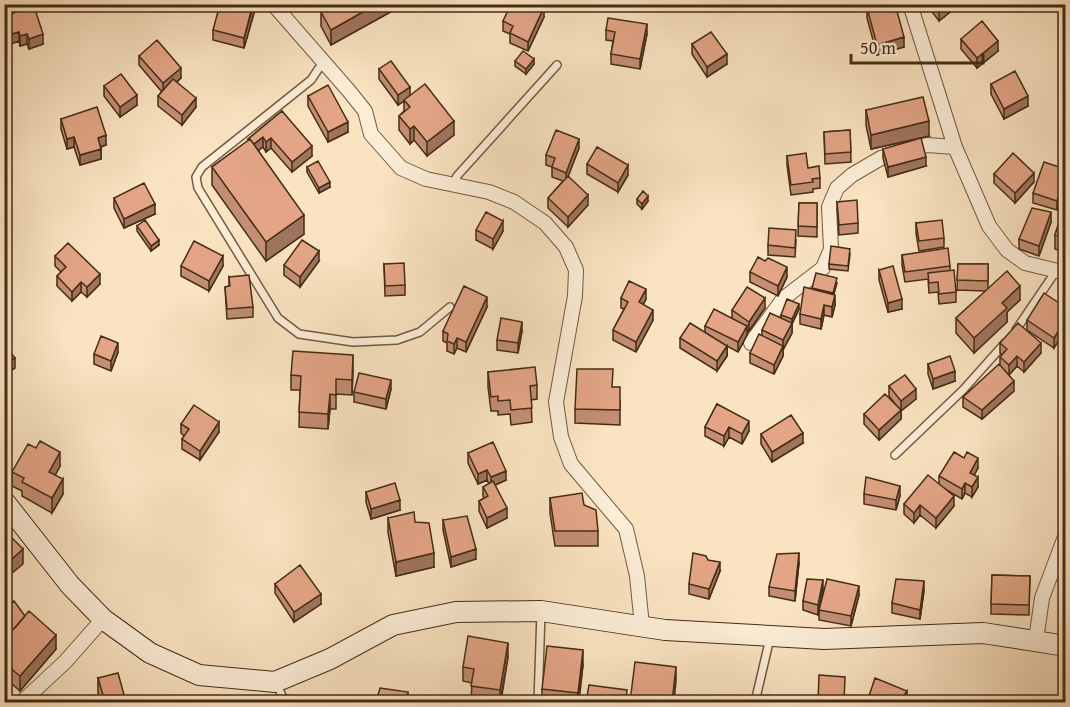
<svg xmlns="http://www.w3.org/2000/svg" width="1070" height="707" font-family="'Gentium Book Plus',serif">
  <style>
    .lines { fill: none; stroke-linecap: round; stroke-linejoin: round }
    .lane-casing { stroke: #725a40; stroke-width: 10 }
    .street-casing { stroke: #725a40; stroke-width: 16 }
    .secondary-casing { stroke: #452c15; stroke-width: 22 }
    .lane { stroke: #fcedd7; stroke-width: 7 }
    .street { stroke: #fcedd7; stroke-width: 14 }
    .secondary { stroke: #fcedd7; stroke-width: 20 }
    .wall { fill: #c38e73; stroke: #452c15; stroke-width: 1.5 }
    .shaded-wall { fill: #9f745e; stroke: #452c15; stroke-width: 1.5 }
    .building { fill: #e3a586; stroke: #452c15; stroke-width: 1.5 }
  </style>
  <rect width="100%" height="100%" fill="#fae3c1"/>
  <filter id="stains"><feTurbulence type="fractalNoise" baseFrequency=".00333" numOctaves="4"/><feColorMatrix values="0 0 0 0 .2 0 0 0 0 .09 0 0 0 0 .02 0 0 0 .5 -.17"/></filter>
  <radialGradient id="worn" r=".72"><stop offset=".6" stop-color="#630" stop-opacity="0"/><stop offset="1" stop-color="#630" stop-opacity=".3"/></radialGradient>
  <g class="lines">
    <defs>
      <path id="lane" d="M323,62L311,80L202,167L196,177L198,188L278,318L299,334L353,342L397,340L420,332L450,307
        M453,185L457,176L557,65
        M1016,330L1056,271
        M895,455L963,390L1005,343
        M276,683L285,702
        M538,702L541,612
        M755,702L770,638"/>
      <path id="street" d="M273,4L349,91L365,111L371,134L401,168L426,179L489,192L514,202L545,223L566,247L576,270L575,296L556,402L561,437L571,464L626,529L637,576L642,626
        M910,4L955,147L989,226L1007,250L1025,263L1066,273
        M751,343L784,298L823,268L831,249L829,207L837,188L852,175L881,158L927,145L955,147
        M1036,640L1042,598L1066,534
        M22,702L65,662L103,619"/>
      <path id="secondary" d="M4,501L70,585L103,619L150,653L199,675L275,682L330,659L393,625L456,612L541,611L665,630L824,639L983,633L1066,646"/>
    </defs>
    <!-- lane casing -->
    <use href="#lane" class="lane-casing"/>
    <!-- street casing -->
    <use href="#street" class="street-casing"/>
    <!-- secondary casing -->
    <use href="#secondary" class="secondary-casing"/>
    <!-- lane -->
    <use href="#lane" class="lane"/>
    <!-- street -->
    <use href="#street" class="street"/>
    <!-- secondary -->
    <use href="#secondary" class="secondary"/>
  </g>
  <!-- wall -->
  <path class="wall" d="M330,4H394V10L331,45L321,26V12L331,6Z
    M926,4H960L939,21Z
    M867,8L904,47L877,55L867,18Z
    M254,13L244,48L213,40V30Z
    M4,16L43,44L29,49L27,44L20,46L19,41L8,45L4,34Z
    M544,17L528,51L510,43V34L503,31V21Z
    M606,30L647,34L640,69L611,64V54L613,41L606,40Z
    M961,39L998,51L977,68L961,49Z
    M692,44L727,64L707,77L692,54Z
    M139,56L181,78L177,82L196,107L182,125L158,106V96L162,92L139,65Z
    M515,61L534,64L526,74L515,66Z
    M379,69L410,96L454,135L427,156L414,140L410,144L399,130V116L404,111V101L398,105L379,79Z
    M991,84L1028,106L1004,119L991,94Z
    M104,86L137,105L120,117L104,96Z
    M308,96L348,132L328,142L308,106Z
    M866,110L929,136L871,149L866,125Z
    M282,111L312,156L292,172L271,148L266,152L263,147L258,150L304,234L266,261L212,185V167L248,141V139Z
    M61,119L106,145L101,147V159L80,165L74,147L67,149L61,129Z
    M850,130L851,162L825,164L824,132Z
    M579,148L568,176L588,205L568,227L548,208V198L563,181L552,177V167L546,165V155Z
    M883,149L926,166L888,177L883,158Z
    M787,156L808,168L820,178V188L813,189V192L791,195L787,165Z
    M587,164L628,175L618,192L587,174Z
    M307,167L330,187L319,193L307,172Z
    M1065,169L1057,210L1033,203V193Z
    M994,174L1034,182L1015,203L994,183Z
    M114,198L155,214L124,228L114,208Z
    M637,199L648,201L642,209L637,204Z
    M837,202L858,223V233L839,235Z
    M799,203H817V237L798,236Z
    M1065,203V253L1055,249V235Z
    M1051,222L1039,256L1019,249V239Z
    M916,223L944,238V247L919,251L916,233Z
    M137,226L159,245L151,251L137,231Z
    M476,230L503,231L493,249L476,240Z
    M796,240L795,257L768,255V245Z
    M850,254L848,271L829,269V264Z
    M902,255L950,266V270L956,292V302L939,304L938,292L929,293L928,279L905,282L902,265Z
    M55,256L100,284L87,297L81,292L72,301L57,286V276L61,272L55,266Z
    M319,261L300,287L284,275V265Z
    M384,264L405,285V295L385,296Z
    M958,264H988V289L1020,300L1007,312V322L974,353L956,333V318L986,291L957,290Z
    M181,266H223L209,291L181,276Z
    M879,270L902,309L888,312L879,280Z
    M750,272L787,277L778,296L750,282Z
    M229,277L253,307V317L227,319L225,287L229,286Z
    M837,283L834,294L835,305L832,317L824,315L821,329L800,324V314L812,289Z
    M621,298L646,299L643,305L653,320L636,352L613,340V330L624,309L621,308Z
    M487,307L466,352L457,348L454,354L447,351V343L443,341V331Z
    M1065,307L1054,348L1027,330V320Z
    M765,308L749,331L747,330V335L738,352L727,346V356L717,371L680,348V338L705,333V326L732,318V310Z
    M799,309L792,324V333L783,350V356L774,374L750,363V353L762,336V330L781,318V315Z
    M522,331L518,353L497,350V340Z
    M1000,343L1041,353L1024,372L1017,366L1009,375L1004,371L1014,391L982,419L963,407V397L1000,366V357L1002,355L1000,353Z
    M118,352L111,371L94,364V354Z
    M928,364L955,381L933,389L928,374Z
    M353,370L352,395L336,394V409H330L328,429L299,427L300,390H291V375Z
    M488,372L537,385V399L531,400L532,422L511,425L510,414L498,415V411H491L488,387Z
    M889,386L916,399L901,411V419L879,440L864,424V414L896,405L889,396Z
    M612,387L620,401V425L575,423V409Z
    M391,389L386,409L354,402V392Z
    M717,404L749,431L742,444L729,437L724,446L705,436V427Z
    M181,424L219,432L200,460L182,449V439L184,436L181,433Z
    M761,434L803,443L772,462L761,444Z
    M468,453L506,480L495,485L507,518L487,528L479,511V501L484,498L483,496V487L489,484L487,480L478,484L468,463Z
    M60,466L55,475L63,494L52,513L22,496V491L12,486V472Z
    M978,468L974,475L978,487L972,497L965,493L962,499L945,489L954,506L936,528L920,515L914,523L904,514V504L939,484V476Z
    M366,492L400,510L371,519L366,502Z
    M864,494L900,496L896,510L864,504Z
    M550,498L584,505L598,531V546H555L550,513Z
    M388,518L434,567L396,576L388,532Z
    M443,520L476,559L451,567L443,530Z
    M799,563L795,601L769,596V587Z
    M720,571L709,599L689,594V584Z
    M992,575L1030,576L1029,615L991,614Z
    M275,584L321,604L294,622L275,593Z
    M823,589L818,615L803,610V601Z
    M924,591L920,619L892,613V603Z
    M859,595L851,626L819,620V610Z
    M4,607L25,616L56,649L20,691L4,677Z
    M508,657L501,702H486L471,700L472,683L463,681V667Z
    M583,665L579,702H542V689Z
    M98,678L126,702H100L98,693Z"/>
  <!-- shaded-wall -->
  <path class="shaded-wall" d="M254,4V13L244,48V38Z
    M377,4H394V10L331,45V30Z
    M947,4H960L939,21V11Z
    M544,7V17L528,51V42Z
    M647,24V34L640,69V59Z
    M19,32V41L8,45V35Z
    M27,34V44L20,46V36Z
    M43,34V44L29,49V39Z
    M904,37V47L877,55V45Z
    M998,41V51L977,68V58Z
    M727,54V64L707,77V67Z
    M534,59V64L526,74V69Z
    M181,68V78L163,93V83Z
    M410,87V97L398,105V95Z
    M137,95V105L120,117V107Z
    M1028,96V106L1004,119V109Z
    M196,98V107L182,125V115Z
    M454,121V135L427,156V142Z
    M929,121V136L871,149V135Z
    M348,122V132L328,142V132Z
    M414,126V140L410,144V129Z
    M106,135V145L98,148V138Z
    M74,137V147L67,149V139Z
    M263,137V147L253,155V145Z
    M271,138V148L266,152V142Z
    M579,139V148L566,182V173Z
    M312,146V156L292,172V162Z
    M101,149V159L80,165V155Z
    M926,157V166L888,177V167Z
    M628,165V175L618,192V183Z
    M1065,172V182L1057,210V201Z
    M1034,173V182L1015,203V193Z
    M330,182V187L319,193V188Z
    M588,195V205L568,227V217Z
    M648,196V201L642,209V204Z
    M155,204V214L124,228V219Z
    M1051,212V222L1039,256V246Z
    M304,215V234L266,261V242Z
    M503,221V231L493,249V239Z
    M159,240V245L151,251V246Z
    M319,251V261L300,287V277Z
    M223,256V266L209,291V281Z
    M787,267V277L778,296V286Z
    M100,274V284L87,297V287Z
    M81,282V292L72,301V292Z
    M1020,286V300L1007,312V322L974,353V338L1002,303Z
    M646,289V299L639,312V302Z
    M835,295V305L832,317V307Z
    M487,297V307L466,352V342Z
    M765,298V308L749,331V322Z
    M902,299V309L888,312V303Z
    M799,304V309L792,324V319Z
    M824,305V315L821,329V319Z
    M653,310V320L636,352V342Z
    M1065,321V331L1054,348V338Z
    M522,322V331L518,353V343Z
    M792,323V333L783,350V340Z
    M747,326V335L738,352V342Z
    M457,338V348L454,354V344Z
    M118,343V352L111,371V361Z
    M1041,343V353L1024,372V362Z
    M727,346V356L717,371V361Z
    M783,346V356L774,374V365Z
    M353,355V370L352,395V380Z
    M1017,356V366L1009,375V365Z
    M15,358V368L4,375V365Z
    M955,371V381L933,389V379Z
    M391,380V389L386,409V399Z
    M1014,381V391L982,419V410Z
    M916,389V399L901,411V401Z
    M330,394V409L328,429V414Z
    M901,410V419L879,440V430Z
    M749,421V431L742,444V434Z
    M219,422V432L200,460V451Z
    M729,427V437L724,446V436Z
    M803,433V443L772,462V452Z
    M60,452V466L49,487V472Z
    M978,458V468L970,483V473Z
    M487,470V480L478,484V474Z
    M506,471V480L491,487V477Z
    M978,477V487L972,497V487Z
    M63,479V494L52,513V498Z
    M965,483V493L962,499V489Z
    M900,486V496L896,510V500Z
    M954,496V506L936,528V518Z
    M400,500V510L371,519V509Z
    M920,505V515L914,523V513Z
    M507,508V518L487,528V518Z
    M23,549V564L4,580V566Z
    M476,549V559L451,567V557Z
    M434,553V567L396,576V562Z
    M799,553V563L795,601V591Z
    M720,562V571L709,599V589Z
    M823,580V589L818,615V605Z
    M924,581V591L920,619V610Z
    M859,586V595L851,626V616Z
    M321,594V604L294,622V612Z
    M27,619L4,645V635Z
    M56,635V649L20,691V676Z
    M508,643V657L500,702V690Z
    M583,650V665L578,702V693Z
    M676,667V681L674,702H672Z
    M907,691V702H900Z
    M408,692V702H405Z"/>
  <!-- building -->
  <path class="building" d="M220,4H253L244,38L213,30Z
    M335,4H377L331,30L321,12Z
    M511,4H538L544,7L528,42L510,33L513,26L503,21Z
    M880,4H895L904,37L877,45L867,8Z
    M934,4H947L939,11Z
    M34,6L43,34L29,39L27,34L20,36L19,32L8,35L4,24V16Z
    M608,18L647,24L640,59L611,54L615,32L606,30Z
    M982,21L998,41L977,58L961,39Z
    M711,32L727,54L707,67L692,44Z
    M157,40L181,68L163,83L139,56Z
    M523,51L534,59L526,69L515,61Z
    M391,61L410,87L398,95L379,69Z
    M1015,71L1028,96L1004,109L991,84Z
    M121,74L137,95L120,107L104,86Z
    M173,79L196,98L182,115L158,96Z
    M425,84L454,121L427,142L414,126L410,129L399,116L410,107L404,100Z
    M328,85L348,122L328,132L308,96Z
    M923,97L929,121L871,135L866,110Z
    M97,107L106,135L98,138L101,149L80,155L74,137L67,139L61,119Z
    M282,111L312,146L292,162L271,138L266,142L263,137L254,144L250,139L249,140L248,139Z
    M556,130L579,139L566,173L552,167L555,158L546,155Z
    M850,130L851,152L825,154L824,132Z
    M921,138L926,157L888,167L883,149Z
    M250,139L304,215L266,242L212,167Z
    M597,147L628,165L618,183L587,164Z
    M806,153L808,168L819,166L820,178L812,179L813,182L791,185L787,156Z
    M1013,153L1034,173L1015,193L994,174Z
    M318,161L330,182L319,188L307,167Z
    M1044,162L1065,169V172L1057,201L1033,193Z
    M568,176L588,195L568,217L548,198Z
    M144,183L155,204L124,219L114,198Z
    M643,191L648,196L642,204L637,199Z
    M857,200L858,223L839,225L837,202Z
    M799,203H817V227L798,226Z
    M1065,203V239L1055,235Z
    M1032,208L1051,212L1039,246L1019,239Z
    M486,212L503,221L493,239L476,230Z
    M145,220L159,240L151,246L137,226Z
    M942,220L944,238L919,241L916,223Z
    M769,228L796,230L795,248L768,245Z
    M302,240L319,251L300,277L284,265Z
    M194,241L223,256L209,281L181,266Z
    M68,243L100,274L87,287L81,282L72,292L57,276L66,267L55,256Z
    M831,246L850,249L848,266L829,264Z
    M948,248L950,266L905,272L902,255Z
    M758,257L765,261L768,258L787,267L778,286L750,272Z
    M404,263L405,285L385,286L384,264Z
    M958,264H988V281L957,280Z
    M893,266L902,299L888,303L879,270Z
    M954,270L956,292L939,294L938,282L929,283L928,273Z
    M1007,271L1020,286L1002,303L1007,308L974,338L956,318Z
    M816,273L837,278L833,293L812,288Z
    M249,275L253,307L227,309L225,287L230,286L229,277Z
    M629,281L646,289L639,302L653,310L636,342L613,330L628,302L621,298Z
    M464,286L487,297L466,342L457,338L454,344L447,341L448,334L443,331Z
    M747,287L765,298L749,322L732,310Z
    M804,287L835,295L832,307L824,305L821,319L800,314Z
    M1044,293L1065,307V321L1054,338L1027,320Z
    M787,299L799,304L792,319L781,315Z
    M714,309L747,326L738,342L705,326Z
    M770,313L792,323L783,340L762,330Z
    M501,318L522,322L518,343L497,340Z
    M690,323L727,346L717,361L680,338Z
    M1018,323L1041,343L1024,362L1017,356L1009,365L1000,357L1007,349L1000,343Z
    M759,334L783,346L774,365L750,353Z
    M101,336L118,343L111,361L94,354Z
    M4,344L15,358L4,365Z
    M293,351L353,355L352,380L336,379V395L330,394L328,414L299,412L301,376L291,375Z
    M950,356L955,371L933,379L928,364Z
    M999,364L1014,381L982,410L963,397Z
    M535,367L537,385L530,386L532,408L511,410L510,400L498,401V396L491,397L488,372Z
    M577,369H613L612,387H620V410L575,409Z
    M359,373L391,380L386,399L354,392Z
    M905,375L916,389L901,401L889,386Z
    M885,394L901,410L879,430L864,414Z
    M717,404L749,421L742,434L729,427L724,436L705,427Z
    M194,405L219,422L200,451L182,439L189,429L181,424Z
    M791,415L803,433L772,452L761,434Z
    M40,441L60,452L49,472L63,479L52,498L22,482L24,478L12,472L28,444L36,448Z
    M493,442L506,471L491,477L487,470L478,474L468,453Z
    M954,452L964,458L967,452L978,458L970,473L978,477L972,487L965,483L962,489L939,476Z
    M928,475L954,496L936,518L920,505L914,513L904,504Z
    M866,477L900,486L896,500L864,494Z
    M493,481L507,508L487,518L479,501L488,496L483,487Z
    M395,483L400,500L371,509L366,492Z
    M582,493L584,505L596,510L598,531H555L550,498Z
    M414,512L415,522L429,523L434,553L396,562L388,518Z
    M467,516L476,549L451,557L443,520Z
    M4,530L23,549L4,566Z
    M693,553L706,556L708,560L720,562L709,589L689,584Z
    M799,553L795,591L769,587L777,554Z
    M300,565L321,594L294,612L275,584Z
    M992,575L1030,576L1029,605L991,604Z
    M807,579L823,580L818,605L803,601Z
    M827,579L859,586L851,616L819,610Z
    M896,579L924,581L920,610L892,603Z
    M14,601L25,616L15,628L4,635V607Z
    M29,611L56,635L20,676L4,663V640Z
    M468,636L508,643L500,690L471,686L474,669L463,667Z
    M547,646L583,650L578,693L542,689Z
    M635,662L676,667L672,702H630Z
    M118,673L126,702H105L98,678Z
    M819,675L845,677L844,702H830L826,701V702H818Z
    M875,678L907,691L900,702H867Z
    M589,685L627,690L626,702H586Z
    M380,688L408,692L405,702H376Z
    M768,695L789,702H765Z"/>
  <!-- margin -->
  <rect width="1070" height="707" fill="none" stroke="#fae3c1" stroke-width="24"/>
  <rect x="6" y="6" width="1058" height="695" fill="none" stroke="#452c15" stroke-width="3"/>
  <rect x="12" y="12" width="1046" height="683" fill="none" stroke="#452c15" stroke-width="1.5"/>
  <!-- scale -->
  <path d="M851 54v9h132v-9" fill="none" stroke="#452c15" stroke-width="3"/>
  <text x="860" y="54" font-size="18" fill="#452c15" stroke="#fcedd7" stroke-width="4.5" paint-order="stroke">50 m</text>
  <rect width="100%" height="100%" filter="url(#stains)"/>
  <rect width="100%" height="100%" fill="url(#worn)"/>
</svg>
